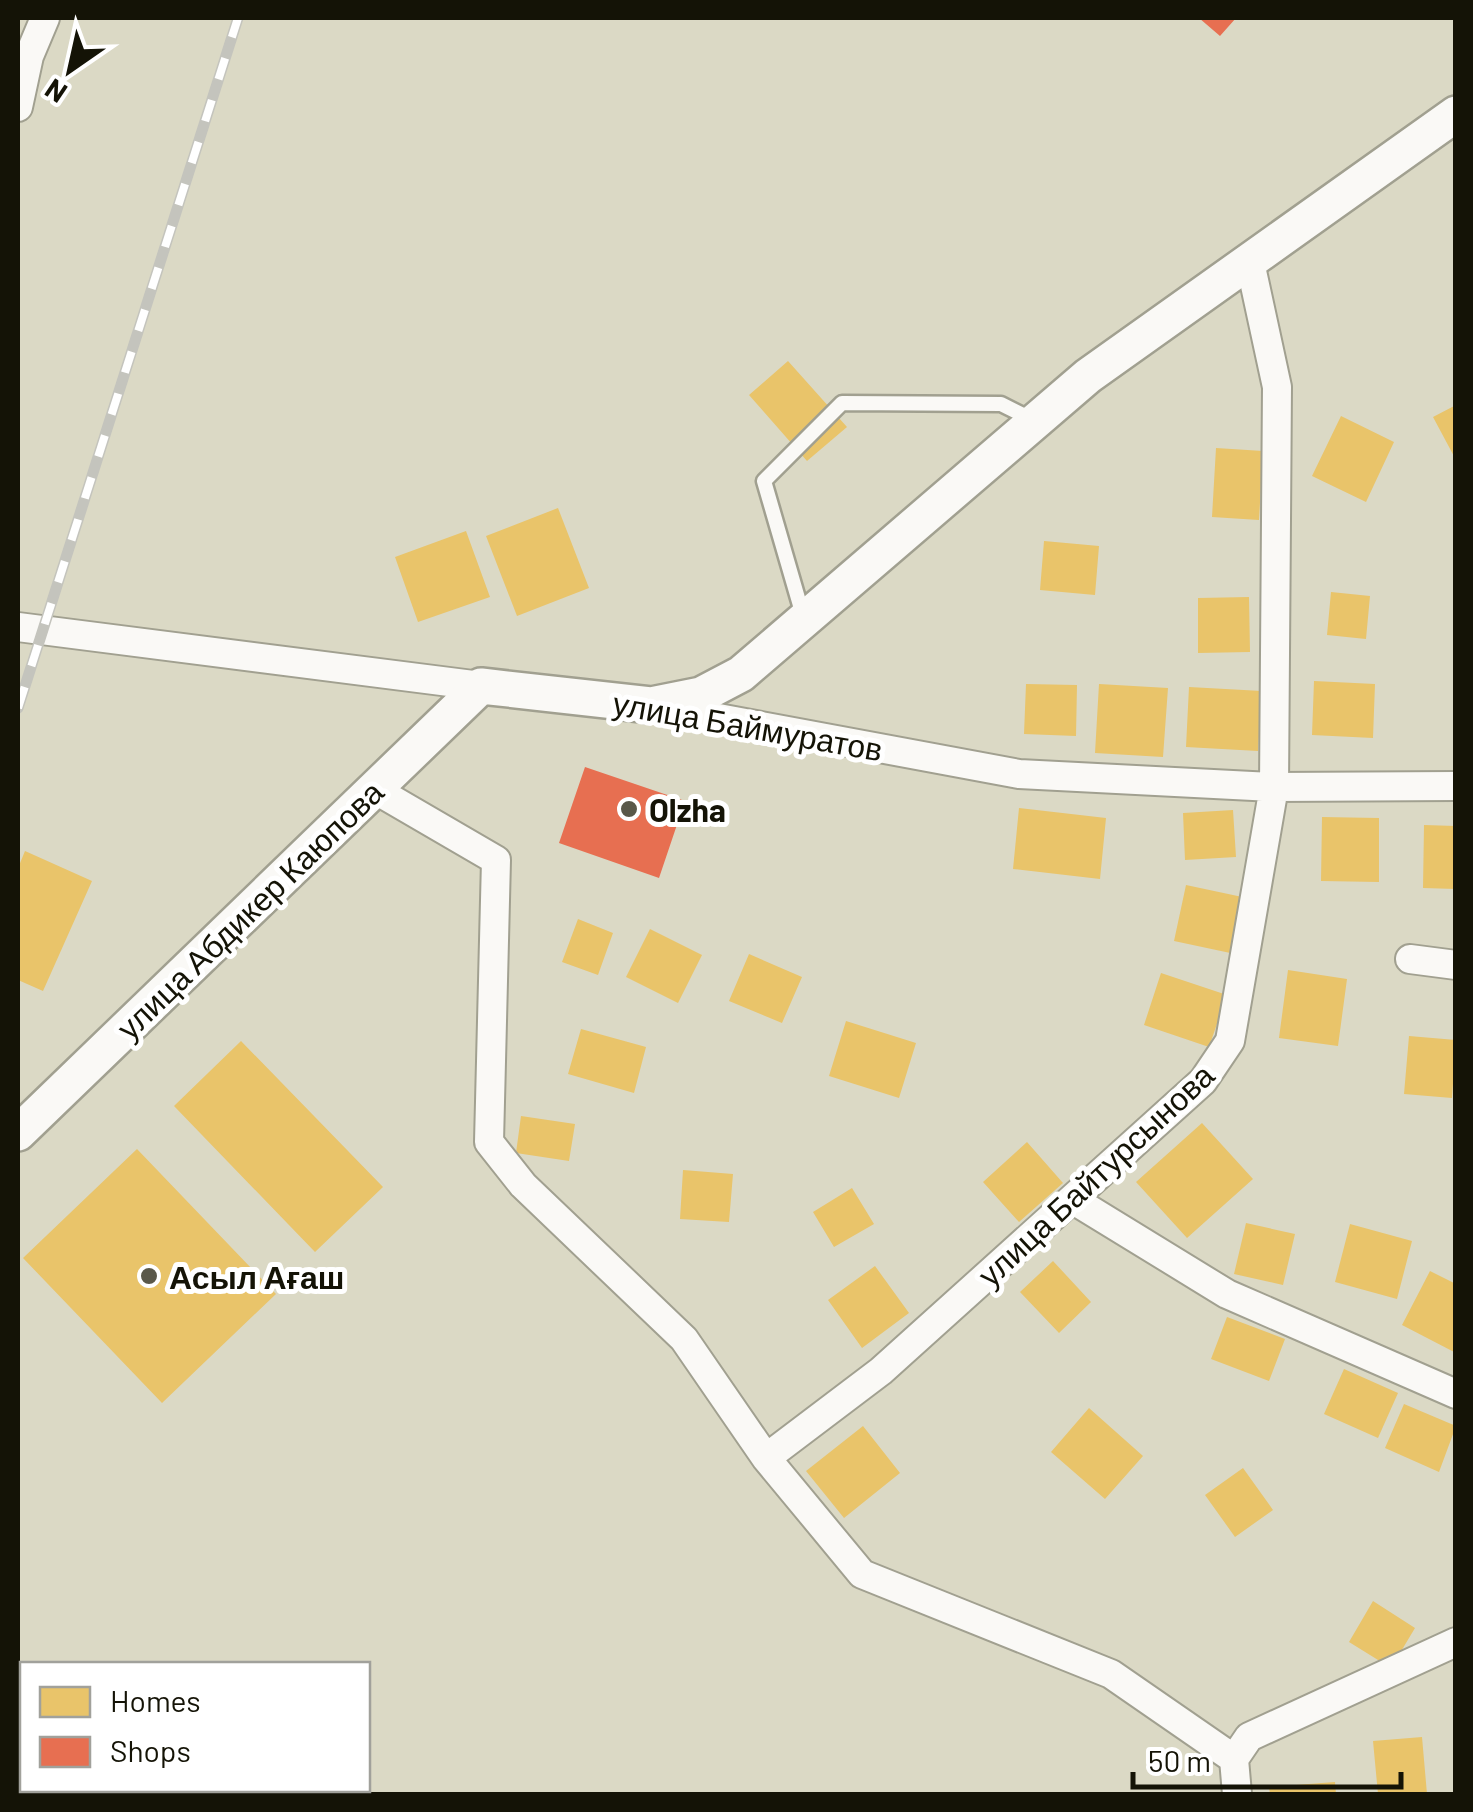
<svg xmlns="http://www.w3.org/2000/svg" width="1473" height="1812" font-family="Barlow,sans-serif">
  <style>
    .homes { fill: #e9c46a }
    .shops { fill: #e76f51 }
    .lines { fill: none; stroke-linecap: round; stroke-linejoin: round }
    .service-casing { stroke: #a1a090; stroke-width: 19 }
    .minor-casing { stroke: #a1a090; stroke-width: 32 }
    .tertiary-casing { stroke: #a1a090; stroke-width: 40 }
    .service { stroke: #faf9f6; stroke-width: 14 }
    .minor { stroke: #faf9f6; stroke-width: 28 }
    .tertiary { stroke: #faf9f6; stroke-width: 35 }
    .rail-casing { stroke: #c4c4bd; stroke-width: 11 }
    .rail { stroke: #fff; stroke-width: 8; stroke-dasharray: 22; stroke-linecap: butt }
    .poi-dot { fill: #5a5849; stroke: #fff; stroke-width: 4 }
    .labels { text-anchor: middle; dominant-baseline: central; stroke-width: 10; stroke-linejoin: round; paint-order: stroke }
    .street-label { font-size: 32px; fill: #141306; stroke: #fff }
    .poi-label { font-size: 32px; font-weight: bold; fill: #141306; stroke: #fff; text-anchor: start }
  </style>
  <rect width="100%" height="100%" fill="#dbd9c5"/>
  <!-- homes -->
  <path class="homes" d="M788,361L847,427L807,461L749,395Z
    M1456,405V460L1433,417Z
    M1341,416L1394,442L1366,502L1312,476Z
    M1216,448L1263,451L1259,520L1212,517Z
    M558,508L589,588L517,616L486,536Z
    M466,531L490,597L418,622L395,557Z
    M1044,541L1099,546L1095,595L1040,590Z
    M1331,592L1370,596L1366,639L1327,635Z
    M1249,597L1250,652L1198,653V598Z
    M1314,681L1375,684L1373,738L1312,735Z
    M1026,684L1077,685L1076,736L1024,734Z
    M1099,684L1168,688L1163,757L1095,753Z
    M1189,687L1262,691L1258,751L1186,747Z
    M1019,808L1106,818L1100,879L1013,869Z
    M1233,810L1236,857L1185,860L1183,813Z
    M1322,817L1379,818V882L1321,881Z
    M1424,825L1456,826V889L1423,888Z
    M25,851L92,881L43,991L18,980V868Z
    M1186,885L1247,898L1235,954L1174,941Z
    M578,919L613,933L598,975L562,962Z
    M650,929L702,955L678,1003L626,977Z
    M749,954L802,977L782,1023L729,1001Z
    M1288,970L1347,979L1338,1046L1279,1038Z
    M1161,973L1227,995L1209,1047L1144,1025Z
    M846,1021L916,1043L899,1098L829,1076Z
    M581,1029L646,1047L634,1093L568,1074Z
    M1409,1036L1456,1040L1452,1098L1404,1094Z
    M241,1041L383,1187L315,1252L174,1106Z
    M521,1116L575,1124L569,1161L516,1153Z
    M1202,1123L1253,1179L1187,1238L1136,1182Z
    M1027,1142L1063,1183L1019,1222L983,1182Z
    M137,1149L276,1294L162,1403L23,1258Z
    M683,1170L733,1174L729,1222L680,1219Z
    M852,1188L874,1224L834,1247L813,1212Z
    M1246,1223L1295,1234L1283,1285L1234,1274Z
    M1350,1224L1412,1241L1397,1299L1335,1282Z
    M1053,1261L1091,1302L1059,1333L1020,1292Z
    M875,1266L909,1313L862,1348L828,1300Z
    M1430,1271L1456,1284V1353L1402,1325Z
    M1227,1317L1285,1339L1269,1381L1211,1359Z
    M1344,1369L1398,1393L1378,1438L1324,1414Z
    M1404,1404L1456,1426L1439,1472L1385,1448Z
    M1089,1408L1143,1456L1105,1499L1051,1452Z
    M863,1426L900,1473L844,1518L806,1471Z
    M1243,1468L1273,1510L1235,1537L1205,1495Z
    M1373,1601L1415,1628L1391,1668L1349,1642Z
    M1422,1737L1427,1794H1378L1373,1741Z
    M1335,1782L1336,1794H1270L1269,1787Z"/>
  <!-- shops -->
  <path class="shops" d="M1199,18H1236L1220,36Z
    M585,767L685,801L659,878L559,843Z"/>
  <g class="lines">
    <defs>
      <path id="service" d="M804,619L764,481L842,403L1001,404L1033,420"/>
      <path id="minor" d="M18,107L29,56L45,18
        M18,627L481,686
        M659,707L1019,774L1274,787L1456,786
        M374,789L496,860L489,1142L523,1185L684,1339L766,1458L862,1574L1111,1674L1234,1759
        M1410,959L1456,965
        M1072,1199L1227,1294L1456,1394
        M766,1458L881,1371L1203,1081L1230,1041L1274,787L1277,387L1250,262
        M1237,1794L1234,1759L1249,1737L1456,1642"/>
      <path id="tertiary" d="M18,1133L481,686L651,705L701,695L741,674L1088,376L1456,114"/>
    </defs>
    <!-- service casing -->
    <use href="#service" class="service-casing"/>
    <!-- minor casing -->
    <use href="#minor" class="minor-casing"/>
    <!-- tertiary casing -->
    <use href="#tertiary" class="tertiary-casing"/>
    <!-- service -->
    <use href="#service" class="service"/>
    <!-- minor -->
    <use href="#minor" class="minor"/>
    <!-- tertiary -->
    <use href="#tertiary" class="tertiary"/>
    <defs>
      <path id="rail" d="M18,708L238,18"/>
    </defs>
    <!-- rail casing -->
    <use href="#rail" class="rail-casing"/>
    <!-- rail -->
    <use href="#rail" class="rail"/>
  </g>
  <!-- markers -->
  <g class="poi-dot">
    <circle cx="629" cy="809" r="10"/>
    <circle cx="149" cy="1276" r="10"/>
  </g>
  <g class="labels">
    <!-- street labels -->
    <g class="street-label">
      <text transform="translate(748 725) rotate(10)">улица Баймуратов</text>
      <text transform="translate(249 909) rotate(-44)">улица Абдикер Каюпова</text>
      <text transform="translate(1095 1174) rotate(-43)">улица Байтурсынова</text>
    </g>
    <!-- poi labels -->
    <g class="poi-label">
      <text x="649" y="809">Olzha</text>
      <text x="169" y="1276">Асыл Ағаш</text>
    </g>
  </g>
  <!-- border -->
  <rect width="1473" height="1812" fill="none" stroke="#141306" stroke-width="40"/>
  <!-- legend -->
  <rect x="20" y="1662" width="350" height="130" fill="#ffffff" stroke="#a1a19b" stroke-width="2.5"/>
  <rect x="40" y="1687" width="50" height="30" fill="#e9c46a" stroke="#a1a19b" stroke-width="2.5"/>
  <text x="110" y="1712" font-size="30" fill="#141306">Homes</text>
  <rect x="40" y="1737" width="50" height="30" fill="#e76f51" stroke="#a1a19b" stroke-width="2.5"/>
  <text x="110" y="1762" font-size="30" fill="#141306">Shops</text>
  <!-- north arrow -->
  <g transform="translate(70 70) rotate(214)" stroke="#ffffff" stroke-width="8" paint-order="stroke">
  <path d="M0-8L18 38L0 25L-18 38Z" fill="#141306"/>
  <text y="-15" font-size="28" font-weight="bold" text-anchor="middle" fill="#141306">N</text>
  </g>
  <!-- scale -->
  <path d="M1133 1772v15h268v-15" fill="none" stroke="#141306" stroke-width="5"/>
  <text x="1148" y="1772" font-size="30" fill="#141306" stroke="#ffffff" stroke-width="8" paint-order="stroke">50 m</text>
</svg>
